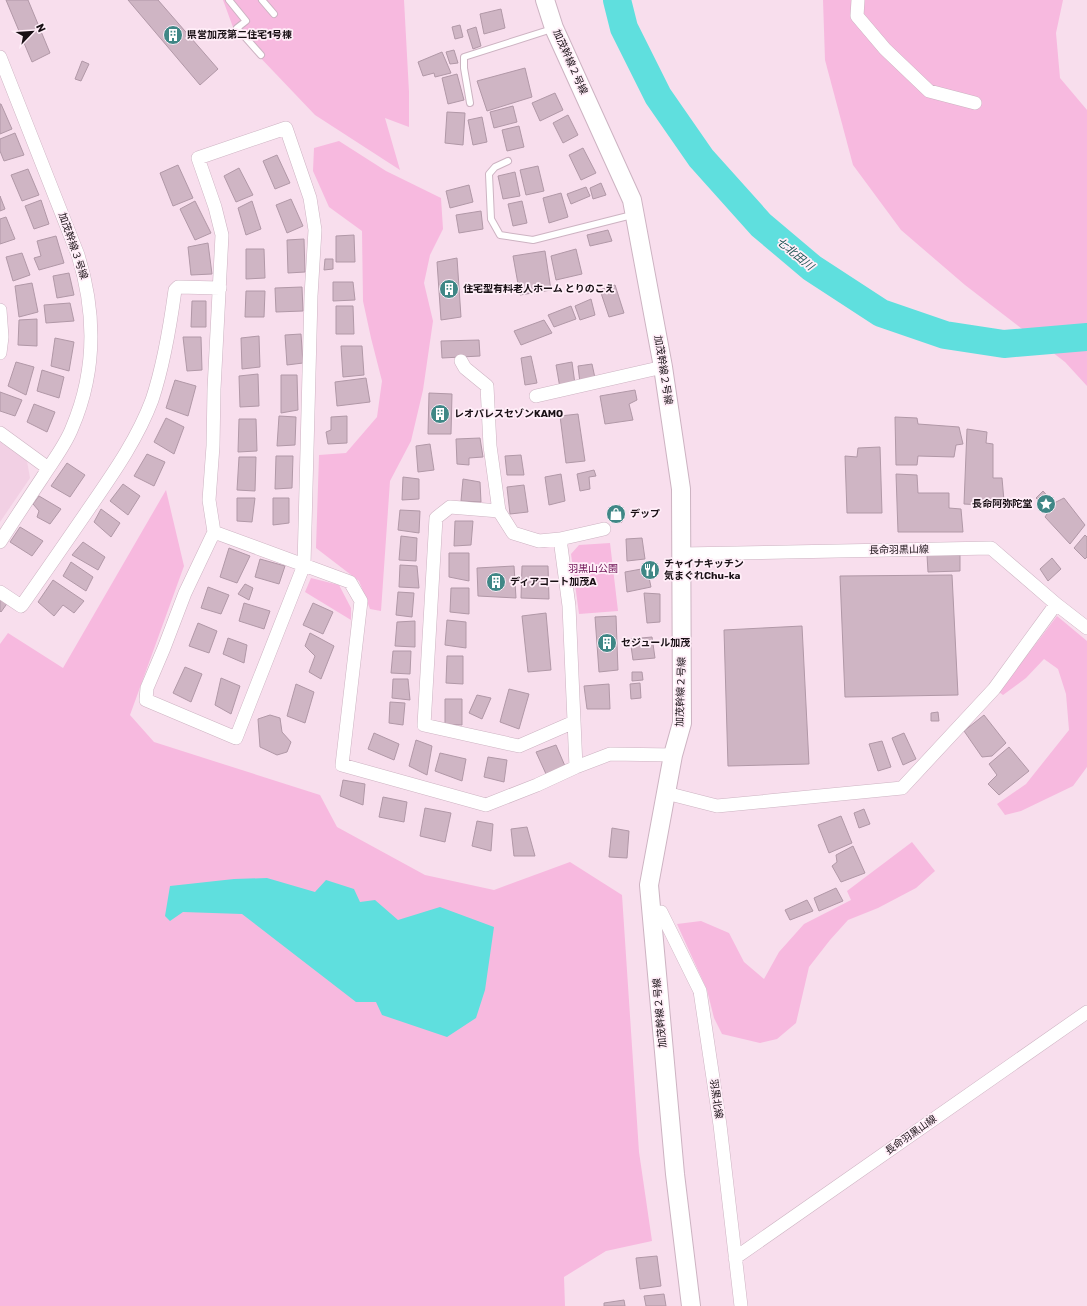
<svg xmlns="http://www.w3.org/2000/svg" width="1087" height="1306" font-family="Rubik,'Noto Sans JP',sans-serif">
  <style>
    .built { fill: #f2d0e4 }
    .green { fill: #f7b9df }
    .water { fill: #5fdfde }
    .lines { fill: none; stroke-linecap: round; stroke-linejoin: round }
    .river { stroke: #5fdfde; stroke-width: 28 }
    .building { fill: #cfb5c4; stroke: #b198a7 }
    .lane-casing { stroke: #cdb3c2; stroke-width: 8 }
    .street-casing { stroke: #cdb3c2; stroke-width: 14 }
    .secondary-casing { stroke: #cdb3c2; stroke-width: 20 }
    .lane { stroke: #fff; stroke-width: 6 }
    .street { stroke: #fff; stroke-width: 13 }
    .secondary { stroke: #fff; stroke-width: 18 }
    .labels { text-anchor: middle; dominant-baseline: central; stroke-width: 3.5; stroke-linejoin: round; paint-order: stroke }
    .poi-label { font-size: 10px; font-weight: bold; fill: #180f14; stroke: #ffeef8; text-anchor: start }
    .street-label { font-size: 10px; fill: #180f14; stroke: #ffeef8 }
    .park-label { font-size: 10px; fill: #6c0f53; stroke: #ffeef8 }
    .water-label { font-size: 11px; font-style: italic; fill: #1c5352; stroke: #ffeef8 }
  </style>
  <rect width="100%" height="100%" fill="#f8deed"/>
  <!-- built -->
  <path class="built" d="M0,442L27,461L30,478L0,522Z"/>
  <!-- green -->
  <path class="green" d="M223,0H404L409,92V127L385,118L400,170L315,115L234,30Z
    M823,0H1063L1056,33L1060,78L1087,110V386L1065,362L965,285L901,230L853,165L825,60Z
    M339,141L386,171L441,198L443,229L430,255L424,283L433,321L423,390L411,441L390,481L381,611L370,609L359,581L316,548L319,455L346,453L377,417L382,381L371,338L363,301L362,231L329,207L313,171L314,148Z
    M166,490L184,566L130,715L154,742L320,795L337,827L425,875L494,890L570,862L622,895L639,1152L652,1241L606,1251L564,1277L565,1306H0V644L8,633L63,668Z
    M610,543L618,611L579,614L571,554L579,545Z
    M311,578L339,585L351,608V620L305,592Z
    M1057,616L1087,641V767L1073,786L1021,811L1005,815L997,804L1026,784L1069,730L1066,694L1058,669L1044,659L1026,678L1003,695L999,692Z
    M912,842L935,871L916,888L878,908L848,920L830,940L809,967L796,1023L777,1039L760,1043L722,1034L714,1018L707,990L677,924L701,921L729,933L744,962L764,979L779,952L804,924L851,900L847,891Z"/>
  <!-- water -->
  <path class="water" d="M267,878L315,892L326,880L354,889L360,902L375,900L398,920L440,907L494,927L485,990L476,1018L447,1037L382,1015L376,1002H356L242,914L183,912L170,921L165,916L170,886L234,879Z"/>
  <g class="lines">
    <!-- river -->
    <path class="river" d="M617,0L624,28L658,96L701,158L761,225L812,268L881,313L945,335L1004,344L1087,337"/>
  </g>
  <!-- building -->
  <path class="building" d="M6,0H28L50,53L32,62Z
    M128,0H158L218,69L200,85Z
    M501,9L505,28L484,34L480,14Z
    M460,25L463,37L455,39L452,27Z
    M476,27L481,46L473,49L467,30Z
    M454,50L458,63L450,64L446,52Z
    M442,52L451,73L435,77L434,73L423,76L418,62Z
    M82,61L89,64L81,81L75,79Z
    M525,68L532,97L487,111L477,81Z
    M457,74L464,100L448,104L442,78Z
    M555,93L563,110L540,121L532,103Z
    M0,104H1L12,129L0,134Z
    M513,106L517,122L494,128L490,112Z
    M447,112L465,113L463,145L445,143Z
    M568,115L578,135L563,143L553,123Z
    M482,117L487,142L473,145L468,120Z
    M519,126L524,147L507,151L502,130Z
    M15,133L24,155L4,161L0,151V139Z
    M583,148L596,173L581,180L569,155Z
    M277,155L290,183L275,189L263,161Z
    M178,165L193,198L173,206L160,173Z
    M538,166L544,191L526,195L520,170Z
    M239,168L253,195L236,202L224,176Z
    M28,169L39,195L22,201L11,175Z
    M515,172L520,196L503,199L498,176Z
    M601,183L606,195L593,199L590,188Z
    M469,185L473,202L450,208L446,191Z
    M586,187L590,196L571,204L567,194Z
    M561,193L568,217L549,223L543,198Z
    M0,196L5,209L0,211Z
    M291,199L303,226L287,233L276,205Z
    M41,200L49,224L34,229L25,206Z
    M195,201L211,233L195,240L180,209Z
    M252,201L261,229L246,235L238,208Z
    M522,201L527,223L513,226L508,204Z
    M481,211L483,229L459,233L456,215Z
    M6,217L15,239L0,244V219Z
    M608,230L612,241L590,246L587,235Z
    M354,235L355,262H336V236Z
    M56,236L64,263L39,270L34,258L41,256L37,241Z
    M304,239L305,272L288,273L287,240Z
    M208,243L212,274L191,275L188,247Z
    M246,249H264L265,278L246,279Z
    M576,249L582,274L556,280L551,256Z
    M545,251L551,290L520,295L513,256Z
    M22,253L30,275L13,281L6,257Z
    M457,258L461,317L441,320L437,262Z
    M325,259H333V269L324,270Z
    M69,273L74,295L57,298L53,276Z
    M333,282H353L355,300L333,301Z
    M32,283L38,312L19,317L15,286Z
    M615,285L624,313L609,317L600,290Z
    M302,287L303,311L276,312L275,288Z
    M246,291H265L264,317H245Z
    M591,299L595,315L580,320L575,306Z
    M192,301H206V327H191Z
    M70,303L74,321L46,323L44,305Z
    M336,306H353L354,334H336Z
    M571,306L576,319L554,327L548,315Z
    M37,319V346L18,345L19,320Z
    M544,320L552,333L521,345L514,331Z
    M301,334L303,363L287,365L285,335Z
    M259,336L260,367L242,369L241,338Z
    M183,337H201L202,370L187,371Z
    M55,338L74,342L69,371L51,366Z
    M479,340L480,356L442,358L441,341Z
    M341,346H362L364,375L343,377Z
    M531,356L537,383L525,385L521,358Z
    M16,362L34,367L26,395L8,386Z
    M572,362L575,384L560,388L556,365Z
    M592,364L595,378L580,383L578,366Z
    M42,370L64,377L59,398L37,391Z
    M258,374L259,406L240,407L239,376Z
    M281,375H297L298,410L281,413Z
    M366,378L370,402L337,406L335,382Z
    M175,380L196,386L188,416L166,408Z
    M635,390L637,400L629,404L633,420L605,424L600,396Z
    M0,392L22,400L15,416L0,411Z
    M429,393L452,394L451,434H428Z
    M34,404L55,412L47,432L27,422Z
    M578,414L585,461L566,463L560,416Z
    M279,416L296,417L295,445L277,446Z
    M347,416V443L328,444L326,432L331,430V417Z
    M895,417L917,418L918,424L959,427L963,444L956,445L954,457L918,456L917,465H896Z
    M166,418L184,427L174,454L154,442Z
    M239,419H256L257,451L238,452Z
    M967,429L987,432L986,443L993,444V478H1002L1004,501H984L983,505L964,504Z
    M480,438L483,457L469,458V465L457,464L456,439Z
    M430,444L434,470L418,472L416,446Z
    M880,447L882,513H847L845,456L857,457L858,448Z
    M147,454L165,462L154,486L134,476Z
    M521,455L524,475H507L505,456Z
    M276,456H293L292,488L275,489Z
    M239,457H256L255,491L237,490Z
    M67,463L85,475L70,497L51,486Z
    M594,470L596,476L589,477L590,489L580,491L577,474Z
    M561,474L565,501L549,505L545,477Z
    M896,474L917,475L918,493H949V508L961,509L963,532H898Z
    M403,477L419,479V499L402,500Z
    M463,479L480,482L481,502L461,501Z
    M123,484L140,496L128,515L110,501Z
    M524,485L528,512L510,514L507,487Z
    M1043,491L1054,503L1064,498L1085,525L1070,544L1045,517L1049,511L1036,498Z
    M39,496L61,509L50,524L37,517L39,511L33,504Z
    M237,498H255L252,522L237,521Z
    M273,498H289V523L273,525Z
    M620,505L622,522L616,523L614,506Z
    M101,509L120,523L111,537L94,522Z
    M400,510L420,511L419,533L398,530Z
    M455,521H473L471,545L454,546Z
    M20,527L43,541L32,556L10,542Z
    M1085,535L1087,537V557L1085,559L1074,548Z
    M401,536L417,538L416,561L399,560Z
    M642,538L645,559L627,561L626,539Z
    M83,542L105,557L98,570L72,555Z
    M229,548L250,556L237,583L220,577Z
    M449,553H469V581L449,577Z
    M927,555H960V571L928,572Z
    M1052,558L1061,569L1048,581L1040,569Z
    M260,559L285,566L279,584L255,577Z
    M71,562L93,577L86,591L63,576Z
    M400,565L417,566L419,588L399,587Z
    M514,566L516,598L478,596L477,568Z
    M522,566H548L549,599L521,598Z
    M647,568L651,587L627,592L625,572Z
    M952,575L958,695L845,697L840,576Z
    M53,580L84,601L74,613L63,605L54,616L38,602Z
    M245,584L253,588L249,600L238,594Z
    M208,587L229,595L221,614L201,608Z
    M451,588H469V614L450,612Z
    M0,590L11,598L1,612L0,611Z
    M398,592L414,593L412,617L396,615Z
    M644,593L660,594V622L647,623Z
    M244,603L270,611L264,629L239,621Z
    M313,603L333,612L323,634L303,625Z
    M546,613L551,670L528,672L522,616Z
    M616,616L618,670L599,672L595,617Z
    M447,620L466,622V648L445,645Z
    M415,621V647L395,646L397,622Z
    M198,623L217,631L209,653L189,646Z
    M802,626L809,764L728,766L724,630Z
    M310,633L334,646L321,679L309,672L315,656L305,646Z
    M652,637L655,658L633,660L630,639Z
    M228,638L247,645L244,663L223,654Z
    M393,651H411L410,674L391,673Z
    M447,656H463V684L446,683Z
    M185,667L202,674L191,702L173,693Z
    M632,672H642L643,680L632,681Z
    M221,678L240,686L231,714L215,705Z
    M393,679H408L410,700L392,698Z
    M640,683L641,698L631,699L630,684Z
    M296,684L314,692L305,723L287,716Z
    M609,684L610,709H587L584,686Z
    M509,689L529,694L519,729L500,722Z
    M477,695L491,698L482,719L469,713Z
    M445,699H462V725L445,724Z
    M390,702L405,703L403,725L389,723Z
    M938,712L939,721H931V713Z
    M270,715L280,718L282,732L291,742L287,752L277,755L260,747L258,719Z
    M984,715L1006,743L992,756L982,757L964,731Z
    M374,733L399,744L394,760L368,749Z
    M904,733L916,759L903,765L892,738Z
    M416,740L432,746L427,775L409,766Z
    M882,741L891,767L878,771L869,744Z
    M556,745L565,766L546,774L536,752Z
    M1009,747L1029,771L999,795L988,784L997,775L989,764Z
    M440,753L466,759L462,781L435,771Z
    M488,757L507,760L504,782L484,777Z
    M343,780L365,784L363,805L340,796Z
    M383,797L407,802L404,822L379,817Z
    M425,808L451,813L445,842L420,836Z
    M864,809L870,824L859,828L854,813Z
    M841,816L852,843L829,853L818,825Z
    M477,821L493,824L491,851L472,846Z
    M527,827L535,856H514L511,829Z
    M612,828L629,831L627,858L609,857Z
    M853,846L865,873L841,882L832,866L837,862L836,855Z
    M836,888L843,901L819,911L814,898Z
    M807,900L813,911L790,920L785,910Z
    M657,1256L661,1286L640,1289L636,1258Z
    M664,1294L666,1306H646L644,1296Z
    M624,1300L625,1306H604V1303Z"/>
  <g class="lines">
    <defs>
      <path id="lane" d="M229,0L246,21L237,28L261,55
        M262,0L274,14
        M470,103L464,68V57L552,29
        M508,161L495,167L489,174L491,219L500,235L533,240L632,215"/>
      <path id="street" d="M858,0L857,16L885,49L929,91L975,103
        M0,57L78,255C96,313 96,372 72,428C65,446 52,462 42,478C28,499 14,520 0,542
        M286,128L310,198L315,230L311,296L304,565L236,738L146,700L147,688L164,648L185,593L214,532L209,500L213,446L214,389L222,235L215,207L198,158Z
        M0,310L2,337L0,353
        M461,361L465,368L487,386L490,446L499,511
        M536,396L663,367
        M0,433L48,468
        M604,529L560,539L569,606L576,767L610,754L673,755
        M214,532L350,582L361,601L342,765L486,805L537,785L576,767
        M560,539L539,541L513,533L499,511L450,507L436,518L424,725L519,746L574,722
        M682,554L991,548L1056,604L1087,628
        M0,592L21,606L22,605C44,574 66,542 88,510C112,475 137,440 152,400C164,364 170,327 175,290L178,287L220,288
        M666,793L717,806L902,788L994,689L1056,604
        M651,914L661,912L700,991L720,1125L741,1306
        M735,1258L1087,1012"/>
      <path id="secondary" d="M545,0L554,28L632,200L663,367L681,489L682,723L673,755L649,885L675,1174L691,1306"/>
    </defs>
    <!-- lane casing -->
    <use href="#lane" class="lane-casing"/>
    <!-- street casing -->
    <use href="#street" class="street-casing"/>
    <!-- secondary casing -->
    <use href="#secondary" class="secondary-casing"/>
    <!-- lane -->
    <use href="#lane" class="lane"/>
    <!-- street -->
    <use href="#street" class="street"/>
    <!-- secondary -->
    <use href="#secondary" class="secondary"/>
  </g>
  <!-- icons -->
  <defs>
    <symbol id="building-disc" viewBox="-11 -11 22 22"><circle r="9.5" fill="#3f8786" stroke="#ffeef8"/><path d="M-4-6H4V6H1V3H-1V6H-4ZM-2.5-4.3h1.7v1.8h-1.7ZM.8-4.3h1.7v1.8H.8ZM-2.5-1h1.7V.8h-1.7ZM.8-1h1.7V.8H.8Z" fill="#fff"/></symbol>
    <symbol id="sight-disc" viewBox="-11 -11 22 22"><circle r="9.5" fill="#3f8786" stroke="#ffeef8"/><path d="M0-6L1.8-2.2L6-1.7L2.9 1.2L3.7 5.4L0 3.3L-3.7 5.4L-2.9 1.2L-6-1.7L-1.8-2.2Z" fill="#fff"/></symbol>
    <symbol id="shop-disc" viewBox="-11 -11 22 22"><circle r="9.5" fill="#3f8786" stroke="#ffeef8"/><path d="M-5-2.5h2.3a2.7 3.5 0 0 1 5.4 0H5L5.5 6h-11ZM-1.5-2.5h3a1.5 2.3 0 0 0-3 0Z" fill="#fff"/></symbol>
    <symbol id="restaurant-disc" viewBox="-11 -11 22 22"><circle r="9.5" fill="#3f8786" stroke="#ffeef8"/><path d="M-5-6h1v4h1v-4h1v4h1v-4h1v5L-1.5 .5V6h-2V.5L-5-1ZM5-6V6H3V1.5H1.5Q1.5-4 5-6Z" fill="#fff"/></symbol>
  </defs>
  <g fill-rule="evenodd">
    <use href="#building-disc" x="162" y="24" width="22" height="22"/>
    <use href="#building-disc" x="438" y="278" width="22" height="22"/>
    <use href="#building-disc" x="429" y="403" width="22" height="22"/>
    <use href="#sight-disc" x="1035" y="493" width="22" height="22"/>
    <use href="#shop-disc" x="605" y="503" width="22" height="22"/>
    <use href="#restaurant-disc" x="639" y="559" width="22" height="22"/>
    <use href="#building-disc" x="485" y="571" width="22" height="22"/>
    <use href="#building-disc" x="596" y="632" width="22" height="22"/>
  </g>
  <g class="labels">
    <!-- poi labels -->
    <g class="poi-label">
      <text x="187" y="35">県営加茂第二住宅1号棟</text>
      <text x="463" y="289">住宅型有料老人ホーム とりのこえ</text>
      <text x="454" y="414">レオパレスセゾンKAMO</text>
      <text x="1032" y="504" text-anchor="end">長命阿弥陀堂</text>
      <text x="630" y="514">デップ</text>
      <text x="664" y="564">チャイナキッチン<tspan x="664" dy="12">気まぐれChu-ka</tspan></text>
      <text x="510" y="582">ディアコート加茂A</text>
      <text x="621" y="643">セジュール加茂</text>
    </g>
    <!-- street labels -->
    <g class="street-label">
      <text transform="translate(570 62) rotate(66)">加茂幹線２号線</text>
      <text transform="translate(73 246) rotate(71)">加茂幹線３号線</text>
      <text transform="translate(663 370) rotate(81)">加茂幹線２号線</text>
      <text transform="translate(899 550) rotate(-1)">長命羽黒山線</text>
      <text transform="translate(681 692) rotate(-88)">加茂幹線２号線</text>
      <text transform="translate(660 1013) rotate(-95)">加茂幹線２号線</text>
      <text transform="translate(716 1099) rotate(82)">羽黒北線</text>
      <text transform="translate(911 1135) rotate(-35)">長命羽黒山線</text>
    </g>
    <!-- park labels -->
    <g class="park-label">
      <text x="593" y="569">羽黒山公園</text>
    </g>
    <!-- water labels -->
    <g class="water-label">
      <text transform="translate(795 254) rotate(39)">七北田川</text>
    </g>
  </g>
  <!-- north arrow -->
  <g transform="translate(32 32) rotate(65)" stroke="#ffeef8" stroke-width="3" paint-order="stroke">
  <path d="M0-3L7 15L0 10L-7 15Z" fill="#180f14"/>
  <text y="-6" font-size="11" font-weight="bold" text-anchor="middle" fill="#180f14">N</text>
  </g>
</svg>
